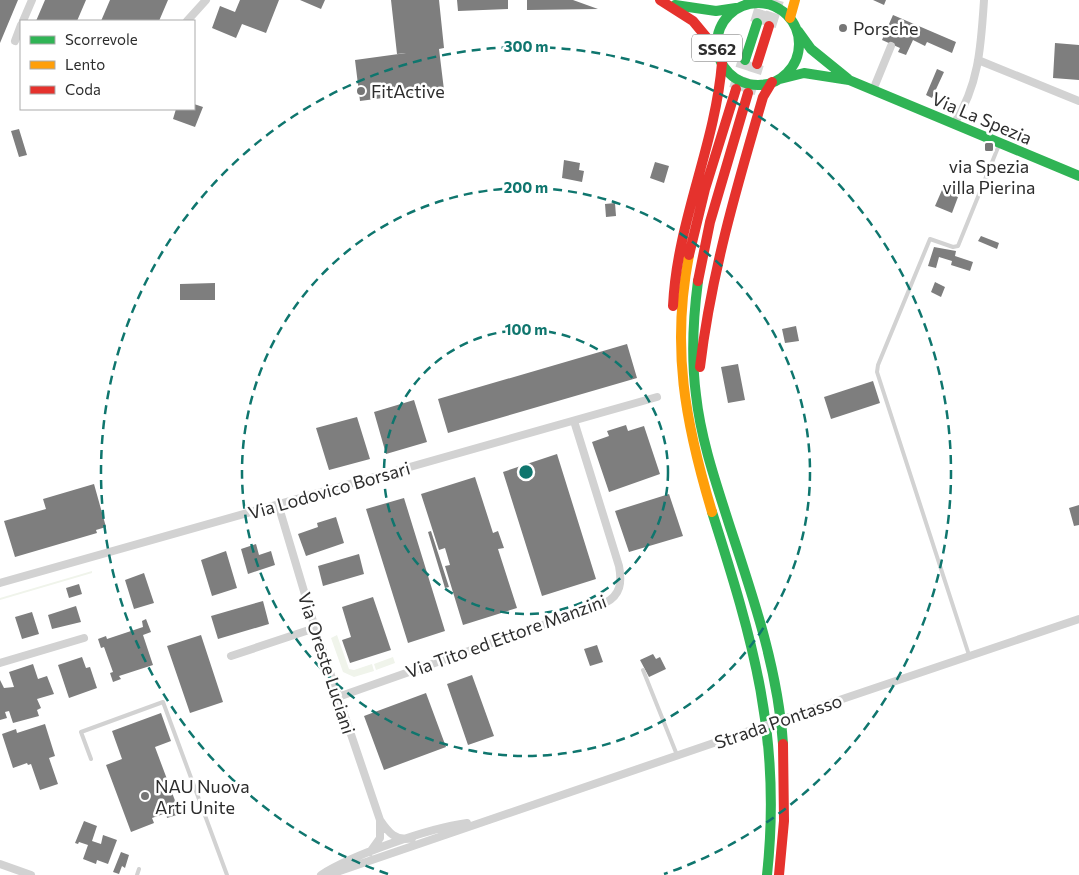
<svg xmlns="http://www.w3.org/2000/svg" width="1079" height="875" font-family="Commissioner,sans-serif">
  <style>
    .green { fill: #f0f4eb }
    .building { fill: #7e7e7e }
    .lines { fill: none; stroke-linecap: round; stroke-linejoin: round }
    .highway-tunnel { stroke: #d5d5d5; stroke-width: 14; stroke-dasharray: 14 7; stroke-linecap: butt }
    .lane { stroke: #d2d2d2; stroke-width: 4 }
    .street { stroke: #d2d2d2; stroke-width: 8 }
    .fast { stroke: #30b455; stroke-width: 10 }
    .slow { stroke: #ff9f0a; stroke-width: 10 }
    .jam { stroke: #e5322d; stroke-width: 10 }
    .street-bridge { stroke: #d2d2d2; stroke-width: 8 }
    .ring { fill: none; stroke: #0f766e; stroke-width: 2.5; stroke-dasharray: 9 6 }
    .poi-dot { fill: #767676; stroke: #fff; stroke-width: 2 }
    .labels { text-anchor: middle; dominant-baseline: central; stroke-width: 5; stroke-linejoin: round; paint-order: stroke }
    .shield { fill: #fff; stroke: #6c6c6c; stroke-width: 1 }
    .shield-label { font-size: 16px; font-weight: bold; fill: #2d2d2d }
    .poi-label { font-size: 18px; fill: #2d2d2d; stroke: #fff; text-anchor: start }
    .street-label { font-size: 18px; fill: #2d2d2d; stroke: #fff }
    .centre { fill: #0f766e; stroke: #fff; stroke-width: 2.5 }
    .ring-label { font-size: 15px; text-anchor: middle; font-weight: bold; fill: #0f766e; stroke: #fff; stroke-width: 5; stroke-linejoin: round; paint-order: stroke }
  </style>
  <rect width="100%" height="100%" fill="#fff"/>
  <!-- green -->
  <path class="green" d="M92,571V573L0,600V598Z
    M337,635L349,669L354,670L372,664L374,671L354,677L343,672L331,638Z
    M393,657L395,663L376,670L374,664Z"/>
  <!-- building -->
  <path class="building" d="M0,0H18L0,43Z
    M45,0H86L77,21H36Z
    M110,0H168L159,21H101Z
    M240,0H279L266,33L242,24L236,38L212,28L220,6L235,12Z
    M300,0H325L321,9Z
    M391,0H439L444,48L439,49L444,90L360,101L355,60L406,53L397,54Z
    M457,0H508V9L458,11Z
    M527,0H573L598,9L527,10Z
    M873,0H886L884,5Z
    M893,15L956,42L952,53L927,42L925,46L913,40L906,55L898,52L900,48L882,40Z
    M1055,43L1079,45V80L1053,78Z
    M937,69L944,72L932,98L926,95Z
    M194,104L203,107L195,127L173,119L176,109H194Z
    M19,129L27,155L19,157L11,131Z
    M564,160L580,163L579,170L584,171L582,182L562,178Z
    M655,162L669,166L664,183L650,178Z
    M942,190L958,197L952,213L935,206Z
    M615,203L616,216L606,217L605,204Z
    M981,236L999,243L997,249L978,241Z
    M934,247L956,251L955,256L973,262L970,271L951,265L952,261L939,257L936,268L928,266Z
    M935,282L945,287L941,297L931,292Z
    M215,283V300H180V284Z
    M796,326L799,341L785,343L782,329Z
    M627,344L637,378L448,433L438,399Z
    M738,364L745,400L728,403L721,367Z
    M873,381L880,403L831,419L824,397Z
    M414,400L427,442L386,454L374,412Z
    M357,417L370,459L329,470L316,428Z
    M626,425L628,431L644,426L660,474L609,492L592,442L609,436L607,431Z
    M557,454L596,579L542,596L503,472Z
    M475,477L493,533L498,531L504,548L498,549L517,608L463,625L445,566L450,565L445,548L439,550L421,494Z
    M94,484L106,527L96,530L97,533L15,557L4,521L46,509L43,499Z
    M669,494L683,536L629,552L615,511Z
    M404,498L445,631L408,643L366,509Z
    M1079,505V525L1074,526L1069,508Z
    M336,517L344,543L306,556L298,534L318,527L317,523Z
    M431,531L449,587L445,588L428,532Z
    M256,544L259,555L271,551L275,565L248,574L241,549Z
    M226,551L237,588L212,596L201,560Z
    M359,554L364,574L323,586L318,566Z
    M144,573L154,603L134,609L125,580Z
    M79,584L82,594L69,598L66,588Z
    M373,597L391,650L350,663L342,640L351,637L342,607Z
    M263,601L269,624L218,639L211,616Z
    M76,606L81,622L52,629L48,615Z
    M32,612L39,634L22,639L15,617Z
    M146,619L151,632L143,635L153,665L119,676L121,679L113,682L110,673L113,672L104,647L101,648L98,639L106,636L107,639L143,627L142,621Z
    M201,635L223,702L190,713L167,646Z
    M597,645L603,662L590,666L584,649Z
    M653,654L656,659L660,657L666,669L649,677L640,660Z
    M82,657L86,668L90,667L97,688L69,698L58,665Z
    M33,664L38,679L47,676L54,694L37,699L41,708L37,710L39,716L13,723L9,711L5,712L7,718L0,720V680L4,688L14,687L9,672Z
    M472,675L494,736L468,745L447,684Z
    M426,693L446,747L384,770L364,716Z
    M161,713L171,741L155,747L180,814L167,818L166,813L152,818L154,823L131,832L106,765L122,759L112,731Z
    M45,724L55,756L49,758L58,784L40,790L31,764L28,765L27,763L13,768L2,734L16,729L17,733Z
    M84,821L97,826L92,841L101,844L103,835L117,840L108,864L97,860L96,864L83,859L88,845L79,842L78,844L75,843Z
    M121,852L129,855L125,868L122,866L119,874L113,872Z"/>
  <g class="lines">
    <!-- highway-tunnel -->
    <path class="highway-tunnel" d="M757,23L764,0
      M769,26L777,0
      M736,89L745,60
      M748,93L757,64"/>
    <!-- lane -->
    <path class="lane" d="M969,655L877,372L878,365L930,239L953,247L958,246L999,145
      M643,670L677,755
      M91,759L81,732L163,702L227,875
      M137,875L139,869"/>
    <!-- street -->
    <path class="street" d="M23,21L32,0
      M187,21L206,0
      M15,41L21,25
      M978,60L1079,101
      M873,90L891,46
      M954,124C979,85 981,46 984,0
      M278,504L315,628L380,820C388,832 396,842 412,838
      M0,583L657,397
      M231,656L315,628
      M0,663L84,638
      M338,697L605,603C621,595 622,582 619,566L574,421
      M804,712L1079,619
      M370,852L380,838V820
      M0,864L31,875
      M321,875C352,855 429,828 467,823
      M328,875L740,734"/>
    <!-- fast -->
    <path class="fast" d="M717 44a41 41 0 1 1 82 0a41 41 0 1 1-82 0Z
      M747,4L749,0
      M675,5L716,11L736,8
      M798,31L811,49L848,79
      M745,60L757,23
      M780,79L804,73L849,80L1079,176
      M698,281C693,319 691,357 696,395C701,441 717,486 731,530C754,600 778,670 783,744
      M712,512C753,641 782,737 767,875"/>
    <!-- slow -->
    <path class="slow" d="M790,18L795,0
      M689,255C671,348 685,422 712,512"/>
    <!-- jam -->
    <path class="jam" d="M660,0L693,21L717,50
      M757,64L769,26
      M689,255L705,189L736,89
      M698,281L710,222L748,93
      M673,306C677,221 715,147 722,63
      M700,367C711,274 737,186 763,97L772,82
      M779,875L784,821L783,744"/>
    <!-- street-bridge -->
    <path class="street-bridge" d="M740,734L804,712"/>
  </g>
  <!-- distance rings -->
  <g class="ring">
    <circle cx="526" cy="472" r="142"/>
    <circle cx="526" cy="472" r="284"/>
    <path d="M388 874A425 425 0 1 1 664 874"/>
  </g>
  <!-- markers -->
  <g class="poi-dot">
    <circle cx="843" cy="28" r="5"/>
    <circle cx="361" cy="91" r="5"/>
    <rect x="984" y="142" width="10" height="10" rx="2.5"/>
    <circle cx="145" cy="796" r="5"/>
  </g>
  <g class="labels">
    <!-- shield labels -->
    <rect class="shield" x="692" y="34.5" width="50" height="27" rx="4"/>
    <g class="shield-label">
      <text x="717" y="48">SS62</text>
    </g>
    <!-- poi labels -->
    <g class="poi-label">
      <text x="853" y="28">Porsche</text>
      <text x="371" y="91">FitActive</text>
      <text x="989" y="166" text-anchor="middle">via Spezia<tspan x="989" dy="21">villa Pierina</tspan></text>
      <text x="155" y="786">NAU Nuova<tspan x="155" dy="21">Arti Unite</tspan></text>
    </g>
    <!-- street labels -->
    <g class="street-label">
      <text transform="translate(982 118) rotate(23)">Via La Spezia</text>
      <text transform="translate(329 490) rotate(-16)">Via Lodovico Borsari</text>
      <text transform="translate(506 636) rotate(-20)">Via Tito ed Ettore Manzini</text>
      <text transform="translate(327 663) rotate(72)">Via Oreste Luciani</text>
      <text transform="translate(778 721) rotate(-19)">Strada Pontasso</text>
    </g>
  </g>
  <circle cx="526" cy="472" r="8" class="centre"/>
  <g class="ring-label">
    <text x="526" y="52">300 m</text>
    <text x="526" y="193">200 m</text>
    <text x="526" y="335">100 m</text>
  </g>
  <!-- legend -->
  <rect x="20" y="20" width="175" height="90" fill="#ffffff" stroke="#ababab"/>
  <rect x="30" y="36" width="25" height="8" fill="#30b455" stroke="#ababab"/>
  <text x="65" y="45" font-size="15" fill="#2d2d2d">Scorrevole</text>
  <rect x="30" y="61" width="25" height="8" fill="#ff9f0a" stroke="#ababab"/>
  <text x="65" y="70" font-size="15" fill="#2d2d2d">Lento</text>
  <rect x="30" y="86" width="25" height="8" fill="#e5322d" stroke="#ababab"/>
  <text x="65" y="95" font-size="15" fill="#2d2d2d">Coda</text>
</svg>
